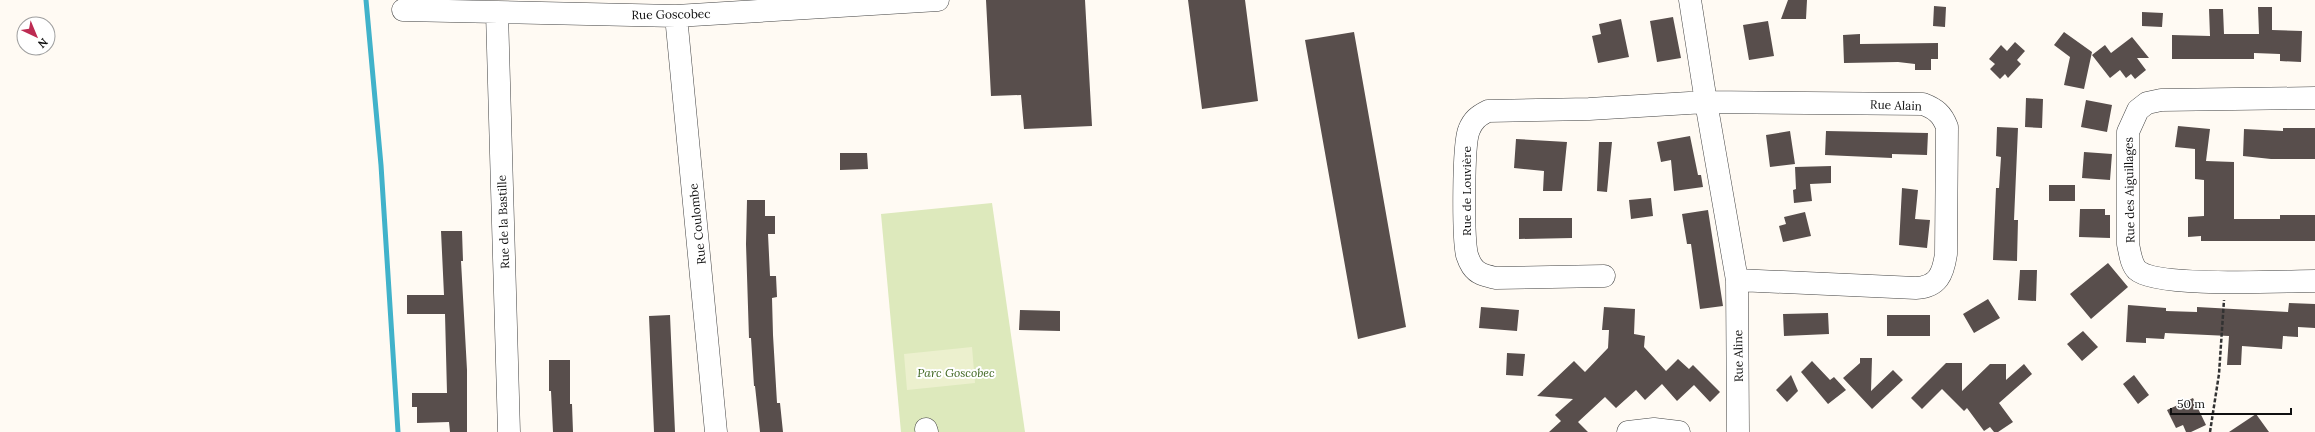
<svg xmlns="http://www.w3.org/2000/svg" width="2315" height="432" font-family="Lora,serif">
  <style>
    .green { fill: #dde9bc }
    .pitch { fill: #ecf0ce }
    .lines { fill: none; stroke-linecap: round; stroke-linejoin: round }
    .stream { stroke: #41b2ca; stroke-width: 5 }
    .building { fill: #584e4c }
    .minor-casing { stroke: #434343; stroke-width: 23 }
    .path { stroke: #323232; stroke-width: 2.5; stroke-dasharray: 4 2; stroke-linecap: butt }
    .minor { stroke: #fff; stroke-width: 22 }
    .labels { text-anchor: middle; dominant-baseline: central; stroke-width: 4; stroke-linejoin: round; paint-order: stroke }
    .street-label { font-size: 12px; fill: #101010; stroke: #fff }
    .park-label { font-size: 12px; font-style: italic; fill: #3f6621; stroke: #fff }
  </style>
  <rect width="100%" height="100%" fill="#fffaf3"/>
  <!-- green -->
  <path class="green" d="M992,203L1025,432H901L881,214Z"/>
  <!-- pitch -->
  <path class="pitch" d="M972,347L975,383L907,390L904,354Z"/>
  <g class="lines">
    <!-- stream -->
    <path class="stream" d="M366,0L381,165L398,432"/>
  </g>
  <!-- building -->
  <path class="building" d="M986,0H1085L1092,126L1024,129L1021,95L991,96Z
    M1188,0H1245L1258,101L1202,109Z
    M1788,0H1807L1806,19H1781Z
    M1934,6L1946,7L1945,27L1933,26Z
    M2258,7H2272V30L2302,31L2301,62L2280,61V54L2254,53V59H2172V35L2210,36L2209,9H2223L2224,34H2259Z
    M2142,12L2163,13L2162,27L2142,26Z
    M1673,17L1681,58L1657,62L1650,21Z
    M1621,19L1629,57L1598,63L1592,36L1601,34L1599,24Z
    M1768,21L1774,56L1749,60L1743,25Z
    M1354,32L1406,327L1358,339L1305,40Z
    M2064,32L2092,52L2084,89L2064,85L2070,57L2054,45Z
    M1860,34V44L1938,43V59H1931V70H1915V64L1898,62L1844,63L1843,35Z
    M2132,37L2149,58H2137L2146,70L2135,79L2131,74L2126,78L2120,70L2110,78L2092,55L2105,45L2111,53Z
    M2015,42L2025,51L2017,60L2021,64L2008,78L2005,74L2000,79L1990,69L1995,64L1989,59L2001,45L2007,51Z
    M2026,98L2043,99L2042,128L2025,127Z
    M2086,100L2112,105L2107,132L2081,127Z
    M2178,126L2210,129L2206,161L2234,162V219H2280V215H2315V241H2201V236L2188,237V217L2204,216V178V180L2195,179V149L2175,147Z
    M1997,127L2018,128L2014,220H2018L2017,261L1993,260L1996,188H1999L2001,157L1996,156Z
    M2283,128H2315V159H2271L2243,156L2244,129L2283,131Z
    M1790,131L1795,164L1770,167L1766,135Z
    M1826,131L1928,133L1927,155L1892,154V158L1825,155Z
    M1690,136L1698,175H1701L1703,187L1674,191L1671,160L1661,162L1657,142Z
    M1516,139L1567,142L1562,191H1543L1544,171L1514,168Z
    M1599,142H1612L1607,192L1597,191Z
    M2084,152L2112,154L2110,180L2082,178Z
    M840,153H867L868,169L840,170Z
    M1831,166V183L1810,184L1812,201L1794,203L1793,190L1796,189L1795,167Z
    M2049,185H2075V201H2049Z
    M1902,188L1918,190L1915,219L1930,220L1927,248L1899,245Z
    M1651,198L1653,216L1631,219L1629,200Z
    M747,200H765V216H775V234H768L770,276H776L777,297L772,298L773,335L777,403H780L783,432H760L755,386H754L751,338H749L746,244Z
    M2080,209H2105V215H2110V238L2079,237Z
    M1708,210L1723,306L1700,309L1691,244H1687L1682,214Z
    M1805,212L1811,236L1783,242L1779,226L1786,224L1784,217Z
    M1519,218H1572V238L1519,239Z
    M441,231H462L463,261H461L467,370V432H450L449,422L417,423V407H412V393H447L445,314H407V295H444Z
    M2108,263L2128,287L2091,319L2070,294Z
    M2020,270H2037L2036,301L2018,300Z
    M1988,299L2000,318L1974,333L1963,314Z
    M2289,303L2315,304V328L2298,327V337L2283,336L2282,349L2242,346L2241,365H2227L2229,336L2165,333L2164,339L2146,338V343L2126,342L2128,305L2166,308V311L2197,312V307L2288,312Z
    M1481,307L1519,310L1517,331L1479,328Z
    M1604,307L1635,309L1634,334L1645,336L1644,347L1666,371L1678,359L1689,369L1693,365L1720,392L1710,402L1694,385L1677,401L1662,384L1645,400L1636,390L1616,408L1605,397L1578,422L1588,432H1549L1561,421L1555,415L1573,399L1537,396L1574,361L1585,372L1608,348L1609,330H1602Z
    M1020,310L1060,311V331L1019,330Z
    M1828,313L1829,334L1784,336L1783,314Z
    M670,315L675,432H654L649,316Z
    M1887,315H1930V336H1887Z
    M2083,331L2098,347L2082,361L2067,344Z
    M1507,353L1525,354L1523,376L1506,375Z
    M1860,358H1872L1871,391L1893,370L1903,380L1872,409L1843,378L1860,363Z
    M549,360H570V404H572L573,432H553L551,391H549Z
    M1812,361L1830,380L1834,377L1846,390L1828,404L1801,372Z
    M1946,363H1962V391L1990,364H2006V380L2024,364L2032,374L1999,403L2013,422L1998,432H1994L1990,427L1984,431L1967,408L1964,411L1942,389L1922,409L1911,398Z
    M1791,375L1798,391L1787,402L1776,390Z
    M2134,375L2149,395L2138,404L2123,384Z
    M2193,398L2206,425L2191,432H2186L2183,425L2176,428L2167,410Z
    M2256,414L2269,432H2229Z"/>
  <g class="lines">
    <defs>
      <path id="minor" d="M403,10L676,16L938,0
        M497,13L509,432
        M676,16L716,432
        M2315,98L2161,100L2147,103L2138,110L2128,132V244C2130,253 2131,264 2137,270C2156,288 2284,281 2315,281
        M1604,276L1496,278C1487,276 1478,275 1472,266C1470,263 1468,258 1467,255C1463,238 1463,144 1469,130C1473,120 1478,116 1488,111L1589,109L1706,102L1690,0
        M1737,280L1916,288C1938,287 1943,274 1946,254L1947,127C1942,114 1936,109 1923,104L1706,102L1737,280L1738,432
        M926,429L927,432
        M1628,432L1654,429L1679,432"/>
    </defs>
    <!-- minor casing -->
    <use href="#minor" class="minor-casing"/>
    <!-- path -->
    <path class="path" d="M2210,432L2219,374L2224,300"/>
    <!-- minor -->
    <use href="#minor" class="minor"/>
  </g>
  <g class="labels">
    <!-- street labels -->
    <g class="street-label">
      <text transform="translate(671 14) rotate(-1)">Rue Goscobec</text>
      <text transform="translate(1896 105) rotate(2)">Rue Alain</text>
      <text transform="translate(2129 190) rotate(-91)">Rue des Aiguillages</text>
      <text transform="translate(1466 191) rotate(-90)">Rue de Louvière</text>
      <text transform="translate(503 222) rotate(-92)">Rue de la Bastille</text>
      <text transform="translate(697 224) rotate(-96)">Rue Coulombe</text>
      <text transform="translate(1738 356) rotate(-91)">Rue Aline</text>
    </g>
    <!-- park labels -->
    <g class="park-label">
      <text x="956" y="372">Parc Goscobec</text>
    </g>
  </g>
  <!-- north arrow -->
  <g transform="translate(36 36) rotate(136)"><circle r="19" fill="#ffffff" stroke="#9f9f9f"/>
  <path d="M0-3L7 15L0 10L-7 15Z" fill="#bd2b52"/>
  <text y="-6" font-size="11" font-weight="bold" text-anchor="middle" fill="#101010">N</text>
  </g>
  <!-- scale -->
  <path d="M2171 408v6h120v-6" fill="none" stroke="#101010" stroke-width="2"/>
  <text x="2177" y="408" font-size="12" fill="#101010" stroke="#ffffff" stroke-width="3" paint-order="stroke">50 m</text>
</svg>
